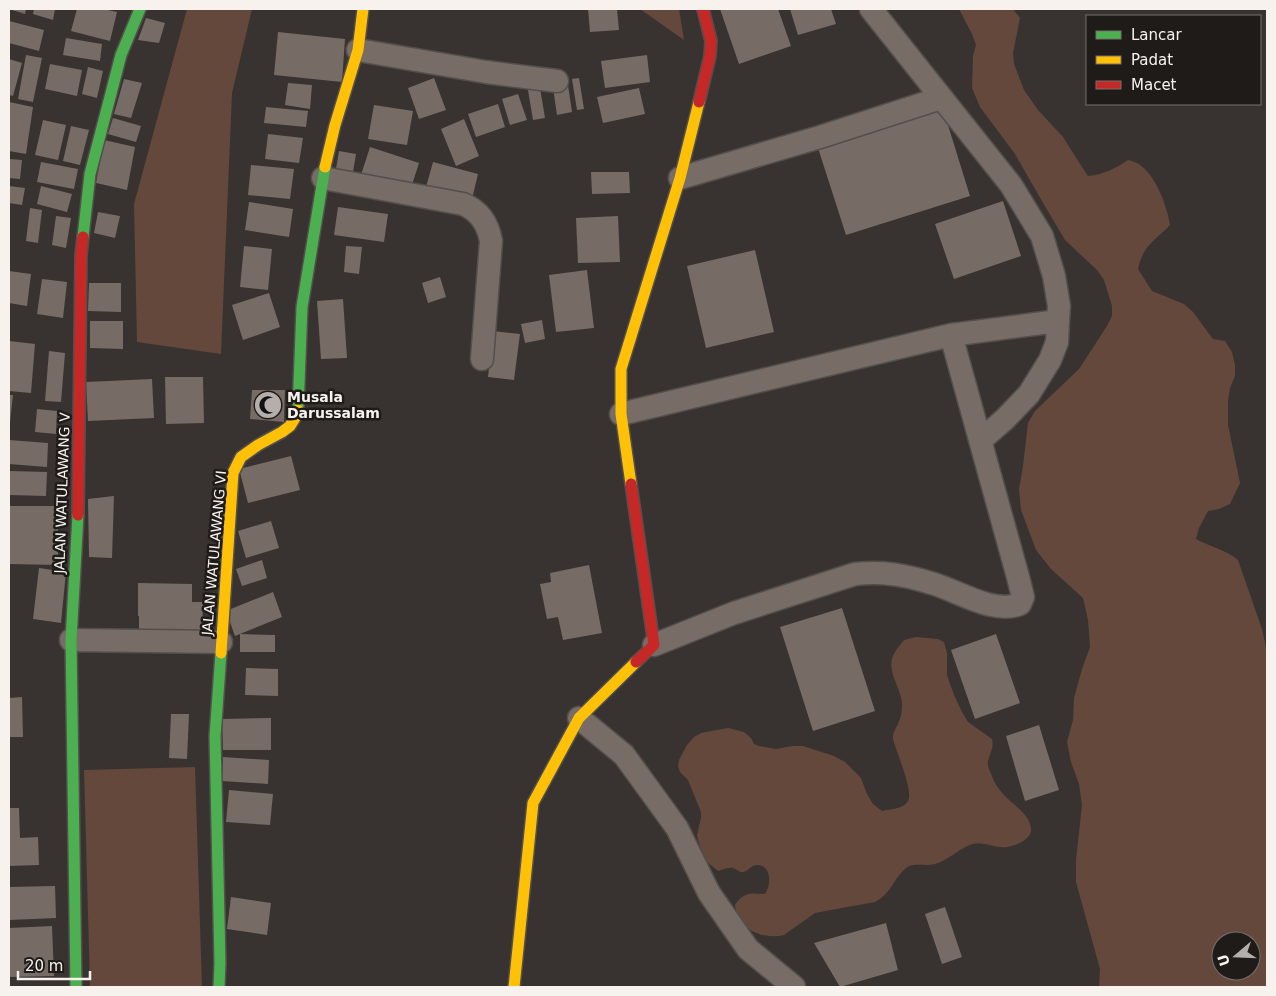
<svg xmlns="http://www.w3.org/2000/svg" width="1276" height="996" font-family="'DejaVu Sans',sans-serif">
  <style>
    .green { fill: #63483b; fill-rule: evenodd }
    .building { fill: #776b65 }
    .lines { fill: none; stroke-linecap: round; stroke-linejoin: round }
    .street-casing { stroke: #524f4c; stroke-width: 25 }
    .fast-casing { stroke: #524f4c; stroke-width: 14 }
    .slow-casing { stroke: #524f4c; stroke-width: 14 }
    .jam-casing { stroke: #524f4c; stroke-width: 14 }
    .street { stroke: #786c66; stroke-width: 22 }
    .fast { stroke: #4caf50; stroke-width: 11 }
    .slow { stroke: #ffc107; stroke-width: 11 }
    .jam { stroke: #c62828; stroke-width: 11 }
    .labels { text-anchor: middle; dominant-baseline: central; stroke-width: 5; stroke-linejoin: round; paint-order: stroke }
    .poi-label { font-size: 14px; font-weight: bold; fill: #f8f2ef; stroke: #1f1b19; text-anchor: start }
    .street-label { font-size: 14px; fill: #f8f2ef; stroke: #1f1b19 }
  </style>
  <rect width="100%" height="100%" fill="#383330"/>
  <!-- green -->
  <path class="green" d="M187,9H252L232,93L221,354L137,342L134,204Z
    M640,9H679L684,40Z
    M959,9H1013L1020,18L1013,53L1014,64L1024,90L1038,110L1063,137L1082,167L1088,176C1103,175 1116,168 1128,160C1132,161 1136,162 1140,165C1156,176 1167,206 1170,225C1155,241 1143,245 1138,269L1152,291L1184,304L1193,312L1213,339L1225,341L1232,352L1235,365V376L1230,388L1228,401V425L1240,483L1230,504L1219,509L1208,511L1199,528L1196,539C1210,547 1225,549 1238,560L1262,629L1267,652V987H1099L1100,969L1076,882V860L1082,805L1079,784L1071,762L1067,742L1073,720L1074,698L1082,669L1090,647L1088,620L1083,598L1051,569L1036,550L1021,510L1019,489L1023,466L1028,423L1035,411L1079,369L1107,326L1112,316V306L1104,280L1097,270L1065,240L1039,196L1015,154L980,107L972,88L973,56L976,45L972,34ZM1221,941H1251V971H1221Z
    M916,637L938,639L944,642L947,653V675L954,695L962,712L968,722L992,739C994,748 990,753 988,761C987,766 990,771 992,776C994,783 999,789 1004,795C1013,805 1032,815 1031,831C1030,840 1015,846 1007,847C995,849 984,841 973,844C959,848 949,860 935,864C926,867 914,862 906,868C893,879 892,893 875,902L815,913L784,935C761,940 738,929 735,905C743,892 751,893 765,894C771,886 772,866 758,865C752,864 749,870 744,872C739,873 737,869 733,868C728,867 722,870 718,871L707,862L704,857L698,840L697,835L701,818V812L690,785L688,780L680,772L678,766L679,760L687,745L694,737L701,733L728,728L744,732L751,738L754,744L759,746L776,749L792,746H803L834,756L845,762L861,778L867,794L873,804L882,811C891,809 903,809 908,801C914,792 896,751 893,739C892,732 897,728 899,721C901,717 902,711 902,706C903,690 886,673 893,656C895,651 900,645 904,640Z
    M195,767L202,987H90L84,770Z"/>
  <!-- building -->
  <path class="building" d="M9,9H26L25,14Z
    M34,9H55L53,20L33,14Z
    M77,9H103L117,12L110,41L71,31Z
    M588,9H617L619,30L590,32Z
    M720,9H778L791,46L739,64Z
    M790,9H831L836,24L798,35Z
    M146,18L165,23L159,43L138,40Z
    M9,21L44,30L39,51L9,43Z
    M278,32L345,39L342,82L274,75Z
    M66,38L102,44L100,61L63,55Z
    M26,55L42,58L33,102L18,99Z
    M647,55L650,82L605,88L601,61Z
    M9,59L22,63L13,96L9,95Z
    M50,64L82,70L77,96L45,89Z
    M88,67L103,71L97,98L82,94Z
    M434,78L446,110L419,119L408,88Z
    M579,78L584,109L577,110L572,79Z
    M124,79L142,83L131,118L114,114Z
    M288,83L312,85L310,109L285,105Z
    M568,85L572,112L557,115L553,88Z
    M540,88L545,118L533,120L528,90Z
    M639,88L645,114L603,123L597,97Z
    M518,94L527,120L510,125L502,99Z
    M9,102L33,107L26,154L9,151Z
    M498,104L505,127L476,137L468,114Z
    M374,105L413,111L407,145L368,139Z
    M266,107L308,111L306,127L264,123Z
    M943,109L970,196L846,235L818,148Z
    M113,118L141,126L136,142L108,134Z
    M464,119L479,156L456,166L441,129Z
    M43,120L66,125L58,160L35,155Z
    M71,126L89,130L80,165L63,161Z
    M268,134L303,138L299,163L265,159Z
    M104,140L135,147L127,190L96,183Z
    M370,147L419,163L410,191L361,175Z
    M339,151L356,154L352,178L335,175Z
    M9,159L22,160L20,179L9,178Z
    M41,162L78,169L74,189L37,182Z
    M433,162L478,174L472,199L426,187Z
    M251,165L294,169L290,199L248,195Z
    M591,172H629L630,193L592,194Z
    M9,186L25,188L22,205L9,203Z
    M41,186L72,194L67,212L37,204Z
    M1003,201L1021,256L954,279L935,224Z
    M249,202L293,209L289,237L245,230Z
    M338,207L388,214L384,242L334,235Z
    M30,208L42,210L38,243L26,241Z
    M98,212L120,216L115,238L94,233Z
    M56,216L71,218L66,248L52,245Z
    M618,216L620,262L578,263L576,218Z
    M244,246L272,249L268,290L240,287Z
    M346,246L362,247L359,274L344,272Z
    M755,250L774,332L706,348L687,266Z
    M587,270L594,328L556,332L549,275Z
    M9,271L31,274L27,306L9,303Z
    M440,277L446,297L428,303L422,283Z
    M42,279L67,282L63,318L37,314Z
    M89,283H121V312L88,311Z
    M269,293L280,327L243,340L232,305Z
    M343,299L347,358L321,359L317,301Z
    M542,320L545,339L525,343L521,324Z
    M90,321H123V349L90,348Z
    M493,331L520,334L514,380L488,377Z
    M9,341L35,344L31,393L9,391Z
    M49,351L65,353L61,402L45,401Z
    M165,377H203L204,423L166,424Z
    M152,379L154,418L88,421L86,382Z
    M252,390H285L284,422L250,419Z
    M9,395H13L10,422L9,421Z
    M37,409L57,411L56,434L35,432Z
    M9,440L48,443L47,467L9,464Z
    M291,456L300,490L248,503L239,469Z
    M9,471L47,472L46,496L9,495Z
    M114,496L112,558L89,557L88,499Z
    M9,506H58V565L9,564Z
    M271,521L279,548L246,558L238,531Z
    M262,560L267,578L242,586L236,569Z
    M589,565L602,633L563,640L558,617L547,619L540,584L551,582L550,573Z
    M39,568L66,572L61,623L33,619Z
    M138,583L192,584V602H203L202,633L139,632V616H138Z
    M273,592L282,617L235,636L226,611Z
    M842,608L875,711L813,731L780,627Z
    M240,634L275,635V652H240Z
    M996,634L1020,703L975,719L951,650Z
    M246,668L278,669V696L245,695Z
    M22,697L23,737H9V698Z
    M171,714H189L187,759L169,758Z
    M271,718V750H223L222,719Z
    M1039,725L1059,790L1025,801L1006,736Z
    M223,757L269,760L268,784L222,781Z
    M229,790L273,794L270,825L226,822Z
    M9,808H19L20,838L38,837L39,865L9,866Z
    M55,886L56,918L9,920V887Z
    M231,897L271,903L267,935L227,929Z
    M945,907L962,957L942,964L925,914Z
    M886,923L898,970L840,987L814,943Z
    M52,926L54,976L10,977L9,928Z"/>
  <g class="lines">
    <defs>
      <path id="street" d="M358,50L486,72L557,81
        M323,178L463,204C480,211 488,224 491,241L482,359
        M680,178L820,137L941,98
        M621,414L951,335L1058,321L1059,306L1054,276L1042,236L1011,185L871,9
        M981,440L1005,419L1029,394L1050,360L1057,342L1058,321
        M71,640L221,642
        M654,645L734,613L855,574C883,571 905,575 931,583C957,590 993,615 1020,604L1023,597L1018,577L951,335
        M579,718L624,755L677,828L709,893L748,949L794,987"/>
      <path id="fast" d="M83,237L90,174L121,55L140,9
        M298,410L302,307L325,167
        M76,987L71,640L78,515
        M219,987L220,963L215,736L221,653"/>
      <path id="slow" d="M325,167L335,125L358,50L363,9
        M631,484L621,414V369L680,178L699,102
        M221,653L233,473L241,457L258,445L282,432L290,426L298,413V410
        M514,987L533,803L579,718L636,662"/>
      <path id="jam" d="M699,102L710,56L711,41L703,9
        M631,484L654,645L636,662
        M78,515L81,255L83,237"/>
    </defs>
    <!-- street casing -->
    <use href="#street" class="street-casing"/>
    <!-- fast casing -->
    <use href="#fast" class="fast-casing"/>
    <!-- slow casing -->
    <use href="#slow" class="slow-casing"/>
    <!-- jam casing -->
    <use href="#jam" class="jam-casing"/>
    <!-- street -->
    <use href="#street" class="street"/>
    <!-- fast -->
    <use href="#fast" class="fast"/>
    <!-- slow -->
    <use href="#slow" class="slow"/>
    <!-- jam -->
    <use href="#jam" class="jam"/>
  </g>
  <!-- icons -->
  <defs>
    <symbol id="mosque-disc" viewBox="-11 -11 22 22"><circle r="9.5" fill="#b5afac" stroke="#1f1b19"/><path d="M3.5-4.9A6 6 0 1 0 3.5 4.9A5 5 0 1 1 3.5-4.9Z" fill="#111"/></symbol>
  </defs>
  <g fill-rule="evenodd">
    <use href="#mosque-disc" x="252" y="389" width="32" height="32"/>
  </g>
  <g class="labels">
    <!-- poi labels -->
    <g class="poi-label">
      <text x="287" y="397">Musala<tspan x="287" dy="16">Darussalam</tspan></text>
    </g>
    <!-- street labels -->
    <g class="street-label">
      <text transform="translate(62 493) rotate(-88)">JALAN WATULAWANG V</text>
      <text transform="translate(214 553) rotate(-85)">JALAN WATULAWANG VI</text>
    </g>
  </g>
  <!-- border -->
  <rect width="1276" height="996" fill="none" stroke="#f8f2ef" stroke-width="20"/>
  <!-- legend -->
  <rect x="1086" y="15" width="175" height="90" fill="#1f1b19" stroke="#76716f"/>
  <rect x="1096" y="31" width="25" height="8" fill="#4caf50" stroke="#76716f"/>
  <text x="1131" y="40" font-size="15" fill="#f8f2ef">Lancar</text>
  <rect x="1096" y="56" width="25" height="8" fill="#ffc107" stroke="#76716f"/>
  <text x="1131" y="65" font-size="15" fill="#f8f2ef">Padat</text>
  <rect x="1096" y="81" width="25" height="8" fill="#c62828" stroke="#76716f"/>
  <text x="1131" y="90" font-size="15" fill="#f8f2ef">Macet</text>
  <!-- north arrow -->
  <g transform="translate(1236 956) rotate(251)"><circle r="24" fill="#1f1b19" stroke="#76716f"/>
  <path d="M0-4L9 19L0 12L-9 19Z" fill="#b5afac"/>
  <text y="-8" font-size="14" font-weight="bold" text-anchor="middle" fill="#f8f2ef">U</text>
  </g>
  <!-- scale -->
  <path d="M18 971v8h72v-8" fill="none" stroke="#f8f2ef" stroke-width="2.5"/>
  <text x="25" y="971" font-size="15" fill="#f8f2ef" stroke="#1f1b19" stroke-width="4" paint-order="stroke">20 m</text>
</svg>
